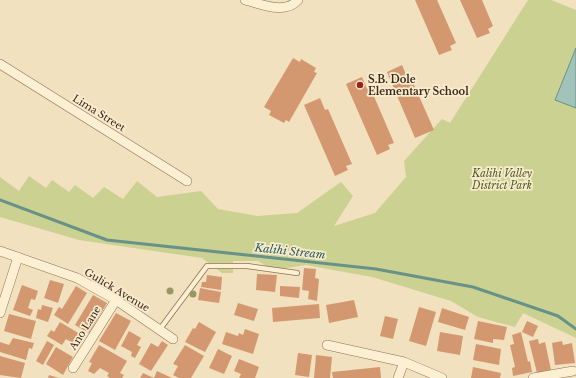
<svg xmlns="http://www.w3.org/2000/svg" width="576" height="378" font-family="'Libre Baskerville',serif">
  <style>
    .green { fill: #cad191 }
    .water { fill: #a2c3b9; stroke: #689287 }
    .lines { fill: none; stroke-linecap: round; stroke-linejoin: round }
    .stream { stroke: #689287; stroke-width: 3 }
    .building { fill: #d49870 }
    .lane-casing { stroke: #8c7155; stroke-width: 6 }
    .street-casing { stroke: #8c7155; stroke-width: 10 }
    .lane { stroke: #fcefd2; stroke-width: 4.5 }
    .street { stroke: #fcefd2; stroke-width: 9 }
    .tree { fill: #969667 }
    .poi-dot { fill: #a01f22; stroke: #f9ecce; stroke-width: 1.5 }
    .labels { text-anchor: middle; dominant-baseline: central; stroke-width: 3.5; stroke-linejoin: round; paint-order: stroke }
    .poi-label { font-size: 10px; font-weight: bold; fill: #3a291b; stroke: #f9ecce; text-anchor: start }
    .street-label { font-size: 10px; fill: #3a291b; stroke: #f9ecce }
    .park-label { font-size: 10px; font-style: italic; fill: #4b581f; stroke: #f9ecce }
    .water-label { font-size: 11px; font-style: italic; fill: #295b57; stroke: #f9ecce }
  </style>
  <rect width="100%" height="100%" fill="#f2e1be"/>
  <!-- green -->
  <path class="green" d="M528,0H551L576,10V338L523,313L515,327L478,317L451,301L372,277L306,265L273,270L258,261H233V273H222L202,258L79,240L0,217V177L19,191L29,176L46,188L52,180L69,192L75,185L93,198L104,187L123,199L137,181L157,197L201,191L218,209L257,216L297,213L341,182L353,196L334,226L375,213L406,177L404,161L442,119L450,123Z"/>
  <!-- water -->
  <path class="water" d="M576,48V108L555,100Z"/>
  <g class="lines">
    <!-- stream -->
    <path class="stream" d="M0,200L107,240L376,269L473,287L558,316L576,329"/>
  </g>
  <!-- building -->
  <path class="building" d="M415,0H437L456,43L450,46L452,50L439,55Z
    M460,0H482L493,26L488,29L490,33L477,38Z
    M293,58L300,62L301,59L316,68L314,72L317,73L289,122L286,120L284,123L269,115L271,111L264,107Z
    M402,65L408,79L411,78L434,130L415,138L387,72Z
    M362,77L367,89L370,87L394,143L388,145L390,149L377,155L346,84Z
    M320,98L325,110L328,109L352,164L346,166L348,170L335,176L304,105Z
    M304,268L316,269L315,278L319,279L317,301L308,299L309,291L302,290Z
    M257,274L277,275L275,292L256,290Z
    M207,275L222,277L221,290L201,287L202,282H206Z
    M50,280L64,284L58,303L44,298Z
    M22,285L38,291L35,300L31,299L28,308L33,310L30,316L13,310Z
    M76,286L87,293L68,324L54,315L59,307L62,309Z
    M280,286L300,287L299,298L280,296Z
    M200,288L221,292L219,303L198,300Z
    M93,295L107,303L89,333L75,325Z
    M354,300L358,317L329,323L326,305Z
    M238,303L258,309L254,321L234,315Z
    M319,304L320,318L273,322L272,308Z
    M42,305L53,308L48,322L36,318L38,309L41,310Z
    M419,307L436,312L426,346L409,341Z
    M442,308L469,317L465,330L438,322Z
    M116,313L131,321L115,350L99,341Z
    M9,314L36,321L31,339L4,331Z
    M385,316L398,319L393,339L380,336Z
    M478,321L507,327L504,340L493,339V343L474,339Z
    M527,321L538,326L533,337L522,332Z
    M60,322L85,337L79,347L66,339L62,345L47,336L51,330L54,332Z
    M199,322L216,332L205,352L185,342L193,328L195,329Z
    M245,329L259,334L253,354L222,344L226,332L238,336L239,333L243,335Z
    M129,331L141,338L137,345L141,347L135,358L131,356L132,352L121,346Z
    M440,332L463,336L460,355L437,351Z
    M521,332L528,362L530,361L532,372L513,376L512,368L515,367L510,345L514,344L512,335Z
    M13,338L34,343L32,349L29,348L26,360L0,352V342L9,345Z
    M538,339L539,344L545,342L551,370L537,373L529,341Z
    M47,341L54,345L43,365L36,361Z
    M162,341L168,345L151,371L139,364L151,343L158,347Z
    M562,341L563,345L572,343L575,363L555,365L552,343Z
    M476,344L501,349L499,365L473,360Z
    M99,345L127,361L120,373L124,375L122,378H110L107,376L109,373L100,368L94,374L88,371L92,363L89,362Z
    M185,345L204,356L191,378H179L173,375L178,366L173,364Z
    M56,347L73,357L63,375L46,364Z
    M218,349L232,356L224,374L209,368Z
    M298,353L312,355L309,377L295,375Z
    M316,355L332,357L330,378H314Z
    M0,356L25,363L21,378L0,375Z
    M239,359L259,367L255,378H239L241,374L234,371Z
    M380,367L381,378H333L332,372Z
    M473,367L501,373L500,378H471Z
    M157,371L172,378H140L143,373L154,378Z
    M49,375L59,378H48Z"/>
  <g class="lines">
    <defs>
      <path id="lane" d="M160,329L207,266H247L297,273"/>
      <path id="street" d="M245,0C261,4 285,15 298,0
        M0,64L187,181
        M0,251L77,278L116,300L173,339
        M0,313L18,257
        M327,345L404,362L442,378
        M73,368L116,300
        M398,378L404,362
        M533,378L573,371"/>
    </defs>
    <!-- lane casing -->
    <use href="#lane" class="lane-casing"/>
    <!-- street casing -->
    <use href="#street" class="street-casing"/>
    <!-- lane -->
    <use href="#lane" class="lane"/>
    <!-- street -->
    <use href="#street" class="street"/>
  </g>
  <!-- trees -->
  <g class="tree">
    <circle cx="170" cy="291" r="3.5"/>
    <circle cx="193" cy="294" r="3.5"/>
  </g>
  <!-- markers -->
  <circle class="poi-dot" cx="360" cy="85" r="4"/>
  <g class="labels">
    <!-- poi labels -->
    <g class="poi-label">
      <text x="368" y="79">S.B. Dole<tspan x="368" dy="12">Elementary School</tspan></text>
    </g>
    <!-- street labels -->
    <g class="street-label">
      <text transform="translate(99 113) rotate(32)">Lima Street</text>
      <text transform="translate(117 290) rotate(31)">Gulick Avenue</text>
      <text transform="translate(85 328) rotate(-58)">Ano Lane</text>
    </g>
    <!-- park labels -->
    <g class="park-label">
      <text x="502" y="173">Kalihi Valley<tspan x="502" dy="12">District Park</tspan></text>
    </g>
    <!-- water labels -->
    <g class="water-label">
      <text transform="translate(290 251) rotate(6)">Kalihi Stream</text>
    </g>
  </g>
</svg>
